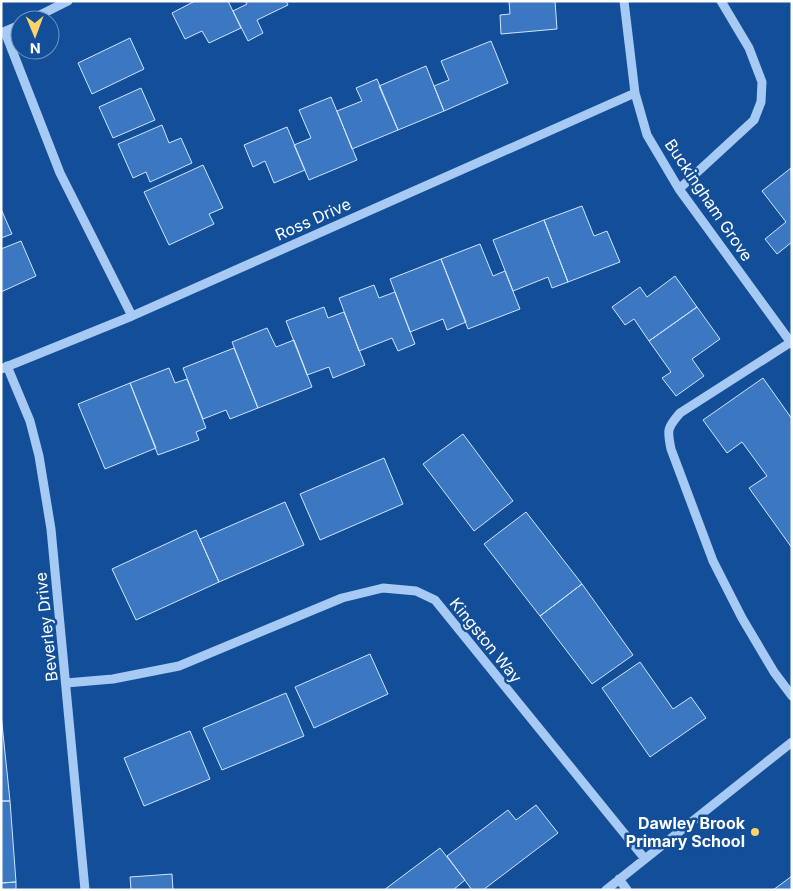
<svg xmlns="http://www.w3.org/2000/svg" width="793" height="891" font-family="Inter,sans-serif">
  <style>
    .building { fill: #3c78c1; stroke: #cee4fd }
    .lines { fill: none; stroke-linecap: round; stroke-linejoin: round }
    .minor { stroke: #a6caf3; stroke-width: 9 }
    .poi-dot { fill: #ffd268; stroke: #134f99; stroke-width: 2 }
    .labels { text-anchor: middle; dominant-baseline: central; stroke-width: 5; stroke-linejoin: round; paint-order: stroke }
    .street-label { font-size: 16px; fill: #fff; stroke: #134f99 }
    .poi-label { font-size: 16px; font-weight: bold; fill: #fff; stroke: #134f99; text-anchor: end }
  </style>
  <rect width="100%" height="100%" fill="#134f99"/>
  <!-- building -->
  <path class="building" d="M195,1H228L241,28L209,43L202,31L185,39L172,13Z
    M245,1H286L288,5L257,20L263,33L248,41L233,11L247,4Z
    M509,1H555L557,29L501,34L500,15L510,14Z
    M130,38L144,69L92,94L78,63Z
    M491,41L508,83L444,111L434,86L449,80L441,61Z
    M426,66L444,111L398,130L379,86Z
    M377,79L398,130L352,149L337,111L362,101L356,88Z
    M141,88L155,120L113,138L99,107Z
    M331,97L357,160L309,180L294,145L311,138L299,110Z
    M162,125L169,143L181,138L192,163L150,182L146,172L133,178L118,144Z
    M287,127L305,170L274,183L265,161L253,167L244,145Z
    M203,165L223,208L209,214L214,224L169,245L144,192Z
    M791,168L792,242L777,254L765,239L786,222L762,191Z
    M582,206L594,236L607,231L620,262L568,282L544,220Z
    M1,209L12,234L1,238Z
    M544,220L568,282L552,288L548,277L513,291L493,240Z
    M21,241L36,276L1,292V249Z
    M480,244L493,276L505,271L520,309L468,329L441,259Z
    M441,259L466,322L447,330L443,319L410,332L390,279Z
    M675,276L697,307L649,341L634,319L625,325L612,307L640,287L647,297Z
    M374,285L379,298L395,292L415,344L398,351L392,338L359,351L339,298Z
    M324,307L328,318L344,312L365,365L333,378L329,367L307,375L286,321Z
    M697,307L720,339L692,359L704,376L676,396L662,378L671,372L649,341Z
    M267,328L276,347L294,340L312,387L258,408L232,342Z
    M234,348L258,408L230,419L226,410L203,419L183,368Z
    M169,368L175,383L187,379L206,428L196,432L199,440L158,455L130,383Z
    M763,378L792,419V548L749,488L767,476L742,442L727,453L703,420Z
    M130,383L156,448L105,469L78,404Z
    M463,434L513,501L474,531L423,464Z
    M384,458L403,504L320,540L300,494Z
    M285,502L304,545L219,582L200,539Z
    M526,512L582,584L540,616L484,544Z
    M196,530L219,582L136,620L112,569Z
    M582,584L633,655L592,684L540,616Z
    M370,654L388,694L314,728L295,687Z
    M640,662L673,709L691,697L706,718L650,757L602,688Z
    M286,693L304,736L222,770L203,728Z
    M1,714L10,801H1Z
    M190,731L210,779L144,806L124,758Z
    M1,801H10L16,882L1,883Z
    M536,805L558,833L483,890H472L447,856L508,810L516,820Z
    M440,848L465,880L453,890H384Z
    M172,874L173,890H131L130,877Z
    M792,876V890H773Z
    M16,882V890H1V883Z"/>
  <g class="lines">
    <!-- minor -->
    <path class="minor" d="M624,1L635,93L647,135L679,189L792,344
      M30,20L68,1
      M5,32L60,173L132,316
      M1,33L20,25
      M679,189L754,120L761,102L762,82L749,48L721,1
      M791,342L680,413C667,428 667,430 671,449L713,561L742,618L774,672L792,696
      M7,366L30,421L39,456L51,529L85,890
      M1,369L132,316L635,93
      M66,683L113,679L179,666L342,598L383,588L416,591L435,600L645,859
      M619,879L627,890
      M606,890L792,742"/>
  </g>
  <!-- markers -->
  <circle class="poi-dot" cx="755" cy="832" r="5"/>
  <g class="labels">
    <!-- street labels -->
    <g class="street-label">
      <text transform="translate(709 200) rotate(56)">Buckingham Grove</text>
      <text transform="translate(313 219) rotate(-24)">Ross Drive</text>
      <text transform="translate(46 627) rotate(-96)">Beverley Drive</text>
      <text transform="translate(486 640) rotate(51)">Kingston Way</text>
    </g>
    <!-- poi labels -->
    <g class="poi-label">
      <text x="745" y="823">Dawley Brook<tspan x="745" dy="18">Primary School</tspan></text>
    </g>
  </g>
  <!-- border -->
  <rect width="793" height="891" fill="none" stroke="#ffffff" stroke-width="5"/>
  <!-- north arrow -->
  <g transform="translate(35 35) rotate(179)"><circle r="24" fill="#134f99" stroke="#7195c2"/>
  <path d="M0-4L9 19L0 12L-9 19Z" fill="#ffd268"/>
  <text y="-8" font-size="14" font-weight="bold" text-anchor="middle" fill="#ffffff">N</text>
  </g>
</svg>
